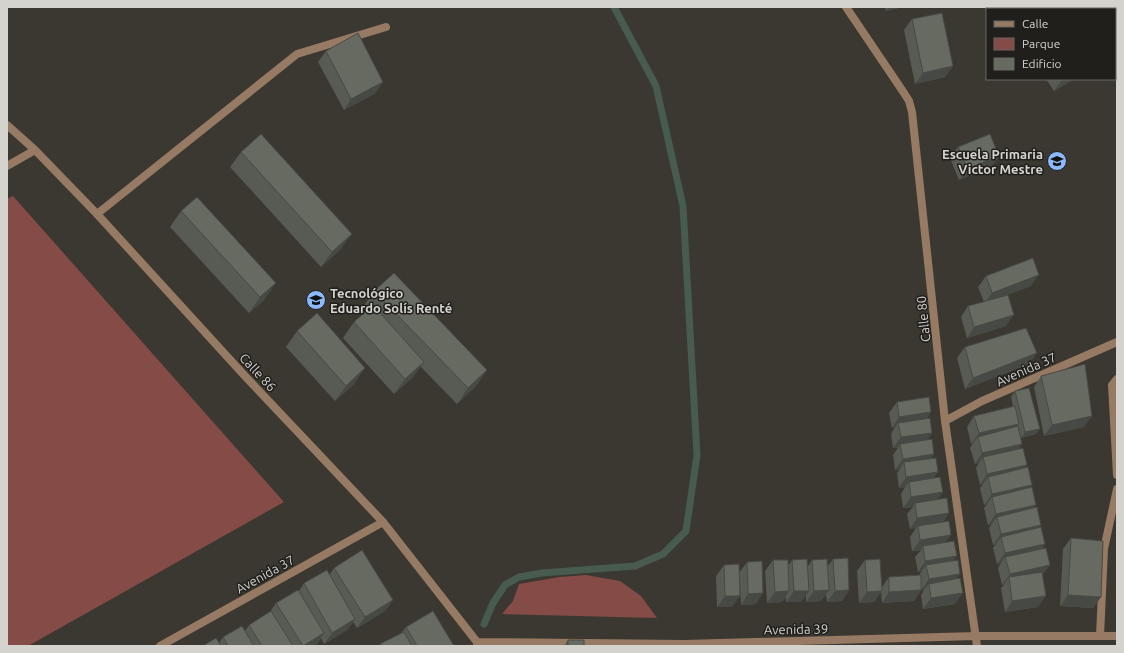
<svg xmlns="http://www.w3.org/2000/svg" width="1124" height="653" font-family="Ubuntu,sans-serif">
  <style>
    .green { fill: #854b46 }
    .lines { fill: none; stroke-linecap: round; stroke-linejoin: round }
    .stream { stroke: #485b4f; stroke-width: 7 }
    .lane { stroke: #977a63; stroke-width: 8 }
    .street { stroke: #977a63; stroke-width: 8 }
    .wall { fill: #585b53 }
    .shaded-wall { fill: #474a44 }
    .building { fill: #666a61; stroke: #474a44 }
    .labels { text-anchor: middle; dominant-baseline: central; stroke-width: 3; stroke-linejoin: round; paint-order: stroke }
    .poi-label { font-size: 13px; font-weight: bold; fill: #d5d3ce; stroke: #201f1c; text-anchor: end }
    .street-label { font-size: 13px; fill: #d5d3ce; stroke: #201f1c }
  </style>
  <rect width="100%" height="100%" fill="#3a3830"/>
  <!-- green -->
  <path class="green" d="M13,196L284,502L28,646H7V199Z
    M586,575L620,581L641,596L657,618L502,614L513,601L519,584L560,577Z"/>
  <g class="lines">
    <!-- stream -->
    <path class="stream" d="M484,624L493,603L505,585L519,577L542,573L635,566L663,554L686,531L697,455L683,206L656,86L614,7"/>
    <!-- lane -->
    <path class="lane" d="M846,7L904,93L909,101L912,112L945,421
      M97,214L297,54L386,27
      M1117,379L1112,385L1117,475
      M1100,636L1104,549L1117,489"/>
    <!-- street -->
    <path class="street" d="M7,125L35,150L97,214L244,375L383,522L477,642V646
      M7,166L35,150
      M477,642L685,644L976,636H1117
      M160,646L383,522
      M977,646L945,421L982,401L1117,342"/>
  </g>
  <!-- wall -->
  <path class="wall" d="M885,7H903L886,11Z
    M912,19L953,66L945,77L915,84L904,30Z
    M326,51L376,93L344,110L318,62Z
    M1046,79H1074L1054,91Z
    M958,147L999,156L991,167L959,180L950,158Z
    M241,152L341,249L321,267L230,167Z
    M181,211L265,299L249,313L170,227Z
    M986,276L1031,286L1006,295V326L967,338L961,317L968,306L984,302L978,287Z
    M374,291L487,370L476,386L457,404L420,366L413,377L394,394L343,338L354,322L367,311L363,307Z
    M297,331L354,384L335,401L286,347Z
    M965,347L1037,353L1029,364L965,389L957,358Z
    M1041,376L1084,427L1044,436L1034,387Z
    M1015,391L1036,434L1021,438L1018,425L1017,427L1019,449L1025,468L1032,485L1030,488L1034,508L1041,525L1039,527L1045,544L1042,549V576L1038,607L1005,612L1001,588L1004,585H1002L998,568L1001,563L997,564L993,548L996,544L993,545L989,528L992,524L988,525L984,508L987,504L984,505L980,488L983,484L980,485L976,468L979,463L975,464L970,448L973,443L971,444L967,427L974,416L1013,407L1011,397Z
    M897,402L931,412L927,418L932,433L927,439L934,454L931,458L934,478L943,492L937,500L949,513L943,522L946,543L954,560L957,579L955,604L923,609L921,595L924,590H921L914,601L882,603L881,592L874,602L859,603L857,571L865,560L882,587L889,577L919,575L922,571L918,572L915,557L921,550L912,551L910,537L916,528L910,529L907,514L913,507L903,508L901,494L905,487L899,488L897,473L900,469L895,470L893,455L898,448H893L891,434L895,427L892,428L889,413Z
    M1071,538L1101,597L1093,608L1060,606L1063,549Z
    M833,559L849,590L842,601L827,602L826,594L821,601L806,602V595L801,602H786V597L782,602L767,603L765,571L773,560L788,566L792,560L808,566L812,560L827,567Z
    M747,562L756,604L741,605L740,585L732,607H717L716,576L724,565L739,573Z
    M334,568L393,600L385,611L357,628L353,622L347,630L324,644L321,638L317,644L313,646H203L219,643L223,637L245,631L249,625L270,612L276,603L299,591L304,583L330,574Z
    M406,627L454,646H379L380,644L401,633Z
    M568,640L584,646H564Z"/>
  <!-- shaded-wall -->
  <path class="shaded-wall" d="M888,7H903L886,11Z
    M1117,43V52L1115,53V44Z
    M953,66L945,77L915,84L923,73Z
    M1063,79H1074L1054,91Z
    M383,82L376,93L344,110L351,99Z
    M999,156L991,167L959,180L967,169Z
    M352,234L341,249L321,267L332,252Z
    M1039,275L1031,286L984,304L992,293Z
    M276,283L265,299L249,313L260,297Z
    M1014,315L1006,326L967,338L974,327Z
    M1037,353L1029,364L965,389L973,378Z
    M424,362L413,377L394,394L405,379Z
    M365,368L354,384L335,401L346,386Z
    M487,370L476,386L457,404L468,388Z
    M931,412L923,423H898L895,427L892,428L899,417Z
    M1092,416L1084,427L1044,436L1052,425Z
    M1019,424L1011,435L978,437L973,443L971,444L979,433Z
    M1040,429L1036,434L1021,438L1025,432Z
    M932,433L925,444H900L898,448H893L901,437Z
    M1022,444L1015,455L983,457L979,463L975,464L982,453Z
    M934,454L927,465L904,462L900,469L895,470L903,459Z
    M1027,465L1020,476L988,477L983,484L980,485L987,474Z
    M938,472L930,483L909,482L905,487L899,488L906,477Z
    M1032,485L1024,496L992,497L987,504L984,505L992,494Z
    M943,492L935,503H915L913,507L903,508L911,497Z
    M1036,505L1028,516L997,517L992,524L988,525L996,514Z
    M949,513L941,524L918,526L916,528L910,529L917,518Z
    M1041,525L1033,536L1001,537L996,544L993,545L1001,534Z
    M951,535L943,546H923L921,550L912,551L920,540Z
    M1045,544L1037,556L1005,557L1001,563L997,564L1005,553Z
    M957,556L949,567L926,565L922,571L918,572L925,561Z
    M1050,565L1042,576L1009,577L1004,585H1002L1010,574Z
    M960,574L952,585L929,584L924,590H921L929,579Z
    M829,590L821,601L806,602L814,591Z
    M849,590L842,601L827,602L835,591Z
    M921,590L914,601L882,603L889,592Z
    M789,591L782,602L767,603L775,592Z
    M794,591H809L801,602H786Z
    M882,591L874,602L859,603L867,592Z
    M763,593L756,604L741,605L748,594Z
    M963,593L955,604L923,609L931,598Z
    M1068,595L1101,597L1093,608L1060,606Z
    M725,596H740L732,607H717Z
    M1046,596L1038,607L1005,612L1012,601Z
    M393,600L385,611L357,628L365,617Z
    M355,619L347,630L324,644L332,633Z
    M324,633L317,644L313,646H303Z"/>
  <!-- building -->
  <path class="building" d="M942,13L953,66L923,73L912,19Z
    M1117,14V43L1115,44V16Z
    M358,33L383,82L351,99L326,51Z
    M261,134L352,234L332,252L241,152Z
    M990,134L999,156L967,169L958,147Z
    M197,197L276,283L260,297L181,211Z
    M1033,258L1039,275L992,293L986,276Z
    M394,273L487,370L468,388L374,291Z
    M1008,295L1014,315L974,327L968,306Z
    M373,305L424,362L405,379L354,322Z
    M317,313L365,368L346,386L297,331Z
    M1026,328L1037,353L973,378L965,347Z
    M1085,364L1092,416L1052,425L1041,376Z
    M1029,388L1040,429L1025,432L1015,391Z
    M929,397L931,412L899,417L897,402Z
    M1015,406L1019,424L979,433L974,416Z
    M930,418L932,433L901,437L898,423Z
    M1018,426L1022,444L982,453L978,437Z
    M932,439L934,454L903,459L900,444Z
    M1023,448L1027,465L987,474L983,457Z
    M936,458L938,472L906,477L904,462Z
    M1028,467L1032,485L992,494L988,477Z
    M940,477L943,492L911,497L909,482Z
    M1032,487L1036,505L996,514L992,497Z
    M947,498L949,513L917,518L915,503Z
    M1037,507L1041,525L1001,534L997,517Z
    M949,521L951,535L920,540L918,526Z
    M1041,527L1045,544L1005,553L1001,537Z
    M1071,538L1103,541L1101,597L1068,595Z
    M954,541L957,556L925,561L923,546Z
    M1046,548L1050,565L1010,574L1005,557Z
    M362,550L393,600L365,617L334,568Z
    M848,558L849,590L835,591L833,559Z
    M807,559L809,591H794L792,560Z
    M827,559L829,590L814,591L812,560Z
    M880,559L882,591L867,592L865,560Z
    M773,560H788L789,591L775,592Z
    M958,560L960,574L929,579L926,565Z
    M762,561L763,593L748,594L747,562Z
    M739,564L740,596H725L724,565Z
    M327,570L355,619L332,633L304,583Z
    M1042,572L1046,596L1012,601L1009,577Z
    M921,575V590L889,592V577Z
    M960,578L963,593L931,598L929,584Z
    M298,590L324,633L303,646L276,603Z
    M271,611L293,646H262L249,625Z
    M433,611L454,646H417L406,627Z
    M242,626L254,646H228L223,637Z
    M404,632L412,646H381L380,644Z
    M216,638L221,646H203Z
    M568,640H584V646H568Z"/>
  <!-- icons -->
  <defs>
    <symbol id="school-disc" viewBox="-11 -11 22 22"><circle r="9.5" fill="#8cb9fc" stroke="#201f1c"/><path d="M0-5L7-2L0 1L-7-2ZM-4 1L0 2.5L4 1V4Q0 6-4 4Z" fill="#111"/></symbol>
  </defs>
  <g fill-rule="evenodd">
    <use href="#school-disc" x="1046" y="150" width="22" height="22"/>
    <use href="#school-disc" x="305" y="289" width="22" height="22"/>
  </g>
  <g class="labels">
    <!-- poi labels -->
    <g class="poi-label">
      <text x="1043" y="154">Escuela Primaria<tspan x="1043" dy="15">Victor Mestre</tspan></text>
      <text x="330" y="293" text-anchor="start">Tecnológico<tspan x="330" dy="15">Eduardo Solís Renté</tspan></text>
    </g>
    <!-- street labels -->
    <g class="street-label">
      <text transform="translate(923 319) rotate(-96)">Calle 80</text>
      <text transform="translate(1026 369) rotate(-24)">Avenida 37</text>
      <text transform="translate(258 372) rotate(47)">Calle 86</text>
      <text transform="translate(265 574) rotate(-29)">Avenida 37</text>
      <text transform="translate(796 629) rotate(-1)">Avenida 39</text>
    </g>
  </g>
  <!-- border -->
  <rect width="1124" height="653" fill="none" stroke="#d5d3ce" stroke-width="16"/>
  <!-- legend -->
  <rect x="986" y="8" width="130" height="72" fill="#201f1c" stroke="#686763"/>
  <rect x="994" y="21" width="20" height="6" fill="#977a63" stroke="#686763"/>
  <text x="1022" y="28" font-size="12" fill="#d5d3ce">Calle</text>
  <rect x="994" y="38" width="20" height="12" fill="#854b46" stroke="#686763"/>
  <text x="1022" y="48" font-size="12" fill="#d5d3ce">Parque</text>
  <rect x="994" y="58" width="20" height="12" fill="#666a61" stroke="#686763"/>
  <text x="1022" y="68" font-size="12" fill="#d5d3ce">Edificio</text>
</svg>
